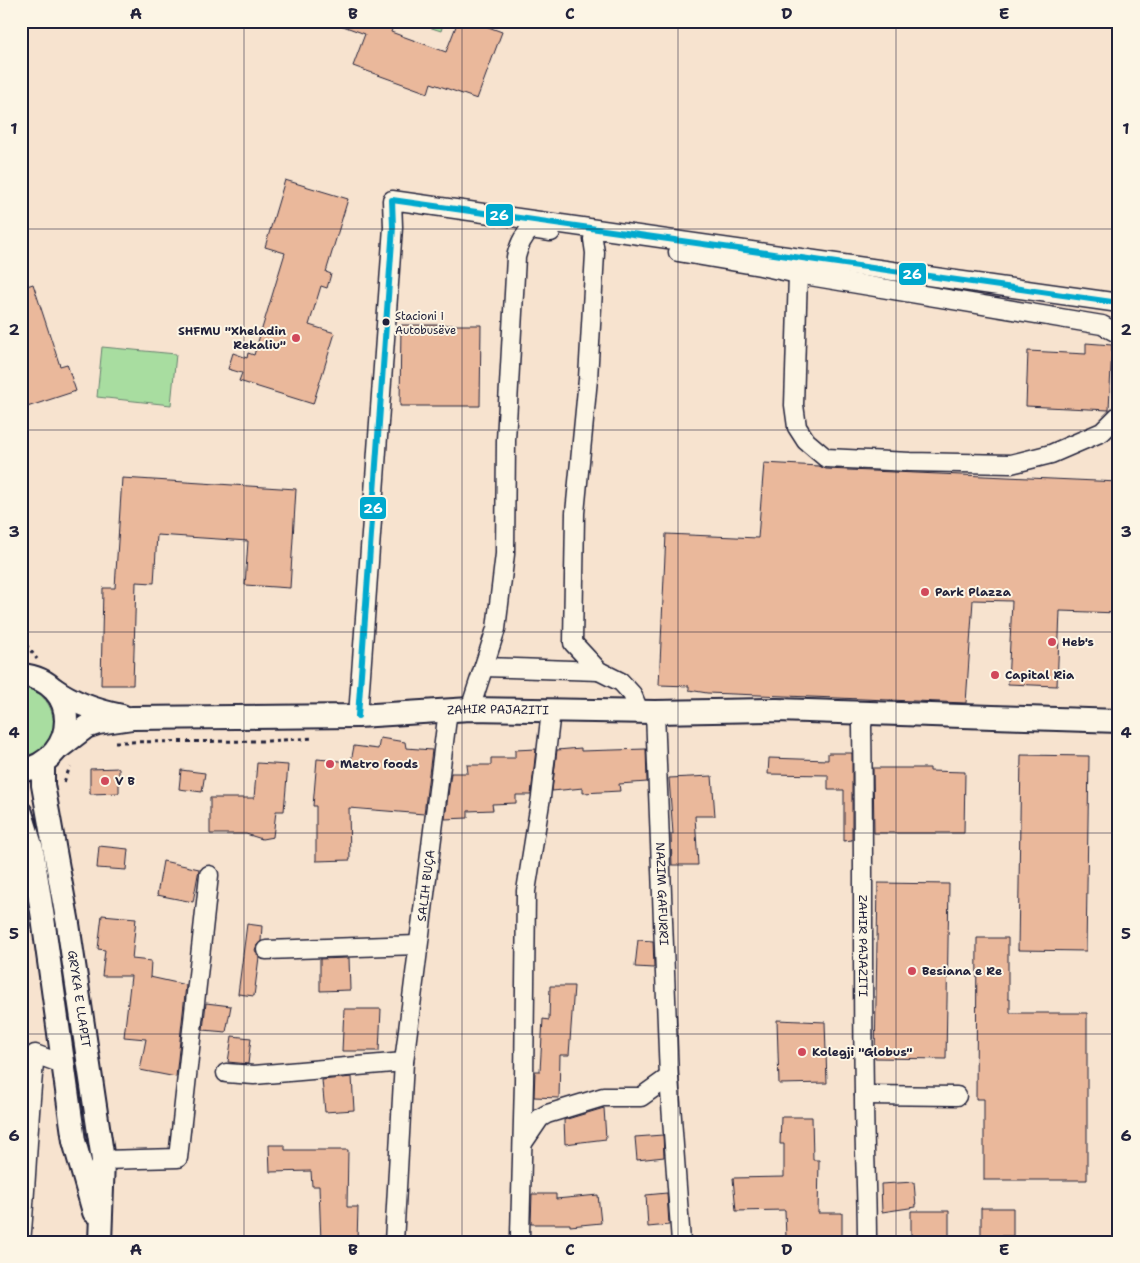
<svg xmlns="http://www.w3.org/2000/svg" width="1140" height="1263" font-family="'Shantell Sans',sans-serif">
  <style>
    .green { fill: #a8dda0; stroke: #65806e }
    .building { fill: #eab89b; stroke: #22223b }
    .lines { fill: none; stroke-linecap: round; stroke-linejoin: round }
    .minor-casing { stroke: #22223b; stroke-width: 21 }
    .major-casing { stroke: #22223b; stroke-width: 26 }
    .path { stroke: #22223b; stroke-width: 3; stroke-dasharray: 4 4; stroke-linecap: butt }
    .minor { stroke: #fcf5e5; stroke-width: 18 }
    .major { stroke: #fcf5e5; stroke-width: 22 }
    .bus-1-casing { stroke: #fcf5e5; stroke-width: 10 }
    .bus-1 { stroke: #00a9ce; stroke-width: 6 }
    .grid { fill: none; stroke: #22223b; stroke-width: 1; stroke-opacity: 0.55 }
    .bus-dot { fill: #22223b; stroke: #fcf5e5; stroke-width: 2 }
    .poi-dot { fill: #d1495b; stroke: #fcf5e5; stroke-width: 2 }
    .labels { text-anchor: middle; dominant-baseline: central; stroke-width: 4; stroke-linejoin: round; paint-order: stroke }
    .bus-label { font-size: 11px; fill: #22223b; stroke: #fcf5e5; text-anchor: start }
    .poi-label { font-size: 12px; font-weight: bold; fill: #22223b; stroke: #fcf5e5; text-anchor: start }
    .street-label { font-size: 12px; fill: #22223b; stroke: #fcf5e5 }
    .line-badge { stroke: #fcf5e5; stroke-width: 2 }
    .badge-label { font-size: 14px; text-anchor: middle; font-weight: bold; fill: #fff }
    .neatline { fill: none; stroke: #22223b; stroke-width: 2 }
    .grid-label { font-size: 16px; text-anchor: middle; font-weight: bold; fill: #22223b }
  </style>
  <rect width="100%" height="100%" fill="#f7e3cf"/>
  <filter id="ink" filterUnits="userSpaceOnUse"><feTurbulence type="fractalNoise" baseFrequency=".02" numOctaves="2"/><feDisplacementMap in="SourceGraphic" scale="10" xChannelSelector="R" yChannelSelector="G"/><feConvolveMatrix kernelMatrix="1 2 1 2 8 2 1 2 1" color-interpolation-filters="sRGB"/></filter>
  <g filter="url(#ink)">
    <!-- green -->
    <path class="green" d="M410,21H444L441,31Z
      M102,347L176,354L171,405L97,397Z
      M21,686C66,695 62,754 21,756Z"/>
    <!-- building -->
    <path class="building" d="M335,21H395L391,32L446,52L458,21H472L502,32L477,99L431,83L428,93L353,66L365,34L335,23Z
      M285,180L348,199L326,272L331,274L327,288L321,286L309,325L335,333L313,404L239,381L242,373L228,369L233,353L247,358L248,353L254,355L285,253L265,247Z
      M33,284L60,366L67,364L76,391L21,409V288Z
      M401,325H481L480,406H400Z
      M1086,343L1112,345L1109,410L1026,406L1028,351L1086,354Z
      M764,463L819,466L826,469L1119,482V613L1060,611L1057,686L1008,684L1012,601L973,600L966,703L707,693L689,690V686L659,685L666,534L758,538Z
      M122,478L296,489L290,588L245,585L248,541L157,535L154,583L136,582L133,685H101L103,588H115Z
      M380,738L405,742L406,748L432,750L424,814L349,808L350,860L316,861V806H313L317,759L351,762L354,746L378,749Z
      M581,748V751L646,749L647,782L619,784L620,791L583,793V788L552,791L557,750Z
      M536,749L531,795H516V803L492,804L493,810L468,811V818L445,819L451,773H468L467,765H491V758H515V750Z
      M828,753H852V840L844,841V790H828V775L768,774L769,758L828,760Z
      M1021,755L1089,756L1086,951L1018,950Z
      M257,763L288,765L284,811H276L273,837L262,839L246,834H210V798H254Z
      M119,768V793L90,794V769Z
      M873,768H930V771L965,772L964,833H874Z
      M181,770L205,773L202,792L179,789Z
      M712,776L715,816H695L698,865H672L671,834H673L669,778Z
      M99,846L128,849L126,870L97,868Z
      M163,861L199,869L193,902L157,895Z
      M878,883L949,884L946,1059L875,1058Z
      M102,915L136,918L132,959L151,961L150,977L186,985L176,1077L140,1070L146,1039L124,1037L131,976H102L105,950L98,949Z
      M247,924L262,926L261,941L257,945L255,950L259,957L254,996L238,994Z
      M977,938H1008V999H1010V1013H1087V1180H984V1099H976Z
      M638,940L653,941L654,968L635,967Z
      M349,958L350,990L320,991V959Z
      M550,986H574L569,1055H560L559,1098L534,1097L535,1071H540L543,1019L549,1020Z
      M206,1003L231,1006L226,1032L203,1030Z
      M344,1009H381L379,1051H342Z
      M777,1020L825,1022L827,1083L779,1084Z
      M232,1036L251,1038L248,1064L228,1062Z
      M352,1077L354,1110L325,1112L322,1080Z
      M604,1108L606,1139L565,1144L564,1120Z
      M781,1117H812L813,1160H819L818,1213H842V1239H786L785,1210L736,1211L733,1178L784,1177V1144H780Z
      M663,1135L664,1157L637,1160L635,1137Z
      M269,1145H285V1150H348L347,1207H358L357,1242H321L319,1186H312L311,1171L270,1172Z
      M914,1182L916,1207L882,1212L881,1184Z
      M667,1193L669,1225L648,1227L646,1195Z
      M532,1194H556V1199L598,1195L601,1223L570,1226V1224H531Z
      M981,1208H1013V1236H981Z
      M911,1211H949V1241H911Z"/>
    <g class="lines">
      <defs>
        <g id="minor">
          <path d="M593,239L595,253L588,379L575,513L573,643L599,671L621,682L632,694L639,711"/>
          <path d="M678,252L760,266L798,274L1102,325L1119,334"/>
          <path d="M798,274L794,405L797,427L806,441L826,458L910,462L1011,464L1051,454L1102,432L1119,415"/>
          <path d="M484,667L599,671"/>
          <path d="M470,709L496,629L505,554L506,440L516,257C519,246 522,237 531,229L551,232"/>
          <path id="s1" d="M655,712L669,1077L681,1242"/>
          <path id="s2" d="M864,714L862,726C864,849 862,971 864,1094C864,1143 867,1192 867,1242"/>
          <path d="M358,716L393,227L392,200L1119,303"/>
          <path d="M266,950L418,945"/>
          <path d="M226,1073L254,1075L404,1062"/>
          <path d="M864,1095L957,1096"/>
          <path d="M523,1143L540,1118L547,1114L603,1097H641L669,1077"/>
          <path d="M103,1160L178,1158L209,875"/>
          <path d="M520,1235L524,1082L526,891L541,797L551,711"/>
          <path d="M21,1242C27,1179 28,1117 35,1054L65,1065"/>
          <path id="s3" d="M394,1242L404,1062L448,710"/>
        </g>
        <g id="major">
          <path d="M21,675C81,680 81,759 21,771"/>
          <path d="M54,689C75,704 97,711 122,716"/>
          <path id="s4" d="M60,747L86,727L98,723L132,718L358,716L470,709L655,712L777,710L1119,721"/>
          <path id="s5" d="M43,763V785L68,924L103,1160L100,1242"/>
          <path d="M21,813L32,849L43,918L74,1141L94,1212"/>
        </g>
      </defs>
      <!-- minor casing -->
      <use href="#minor" class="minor-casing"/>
      <!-- major casing -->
      <use href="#major" class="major-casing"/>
      <!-- path -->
      <path class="path" d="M21,638L37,659
        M115,742L269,741L314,738
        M64,782L70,767"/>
      <!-- minor -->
      <use href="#minor" class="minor"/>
      <!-- major -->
      <use href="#major" class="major"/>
      <defs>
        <path id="bus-1" d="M358,716L393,227L392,200L1119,303"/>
      </defs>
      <!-- bus-1 casing -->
      <use href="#bus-1" class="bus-1-casing"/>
      <!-- bus-1 -->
      <use href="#bus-1" class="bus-1"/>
    </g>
  </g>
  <!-- grid -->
  <path class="grid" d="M244,21V1242M462,21V1242M678,21V1242M896,21V1242M21,229H1119M21,430H1119M21,632H1119M21,833H1119M21,1034H1119"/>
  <!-- markers -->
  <circle class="bus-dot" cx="386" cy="322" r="4.5"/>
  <g class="poi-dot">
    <circle cx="296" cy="338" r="5"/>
    <circle cx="925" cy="592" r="5"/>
    <circle cx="1052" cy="642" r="5"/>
    <circle cx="995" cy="675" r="5"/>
    <circle cx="330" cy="764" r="5"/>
    <circle cx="105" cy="781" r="5"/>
    <circle cx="912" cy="971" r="5"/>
    <circle cx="802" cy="1052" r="5"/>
  </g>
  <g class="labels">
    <!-- bus labels -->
    <g class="bus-label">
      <text x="395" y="316">Stacioni i<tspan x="395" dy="14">Autobusëve</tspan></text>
    </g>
    <!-- poi labels -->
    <g class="poi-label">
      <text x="286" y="331" text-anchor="end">SHFMU "Xheladin<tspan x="286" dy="14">Rekaliu"</tspan></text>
      <text x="935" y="592">Park Plazza</text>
      <text x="1062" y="642">Heb's</text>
      <text x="1005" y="675">Capital Ria</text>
      <text x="340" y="764">Metro foods</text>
      <text x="115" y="781">V B</text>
      <text x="922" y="971">Besiana e Re</text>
      <text x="812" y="1052">Kolegji "Globus"</text>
    </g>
    <!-- street labels -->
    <g class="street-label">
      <text stroke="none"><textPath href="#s4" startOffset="446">ZAHIR PAJAZITI</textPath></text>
      <text stroke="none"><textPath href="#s3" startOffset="358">SALIH BUÇA</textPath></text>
      <text stroke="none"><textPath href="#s1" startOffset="182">NAZIM GAFURRI</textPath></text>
      <text stroke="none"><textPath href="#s2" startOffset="232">ZAHIR PAJAZITI</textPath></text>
      <text stroke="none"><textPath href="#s5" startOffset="239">GRYKA E LLAPIT</textPath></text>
    </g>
  </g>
  <g class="line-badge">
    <rect x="485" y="203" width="29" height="24" rx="5" fill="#00a9ce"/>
    <rect x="898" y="262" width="29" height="24" rx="5" fill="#00a9ce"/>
    <rect x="359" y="496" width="28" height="24" rx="5" fill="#00a9ce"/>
  </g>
  <g class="badge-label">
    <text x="499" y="220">26</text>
    <text x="912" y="279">26</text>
    <text x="373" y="513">26</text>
  </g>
  <!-- margin -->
  <rect width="1140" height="1263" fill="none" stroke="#fcf5e5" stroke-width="55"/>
  <rect x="28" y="28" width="1084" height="1208" class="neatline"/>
  <g class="grid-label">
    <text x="136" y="19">A</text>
    <text x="353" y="19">B</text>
    <text x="570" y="19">C</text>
    <text x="787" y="19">D</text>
    <text x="1004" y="19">E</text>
    <text x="14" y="134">1</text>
    <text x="1126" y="134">1</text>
    <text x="14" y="335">2</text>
    <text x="1126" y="335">2</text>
    <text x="14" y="537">3</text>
    <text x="1126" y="537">3</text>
    <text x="14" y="738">4</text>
    <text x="1126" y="738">4</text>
    <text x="14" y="939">5</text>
    <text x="1126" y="939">5</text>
    <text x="14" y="1141">6</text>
    <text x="1126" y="1141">6</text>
    <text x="136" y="1255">A</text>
    <text x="353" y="1255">B</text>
    <text x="570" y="1255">C</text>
    <text x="787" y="1255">D</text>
    <text x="1004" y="1255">E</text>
  </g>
</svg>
